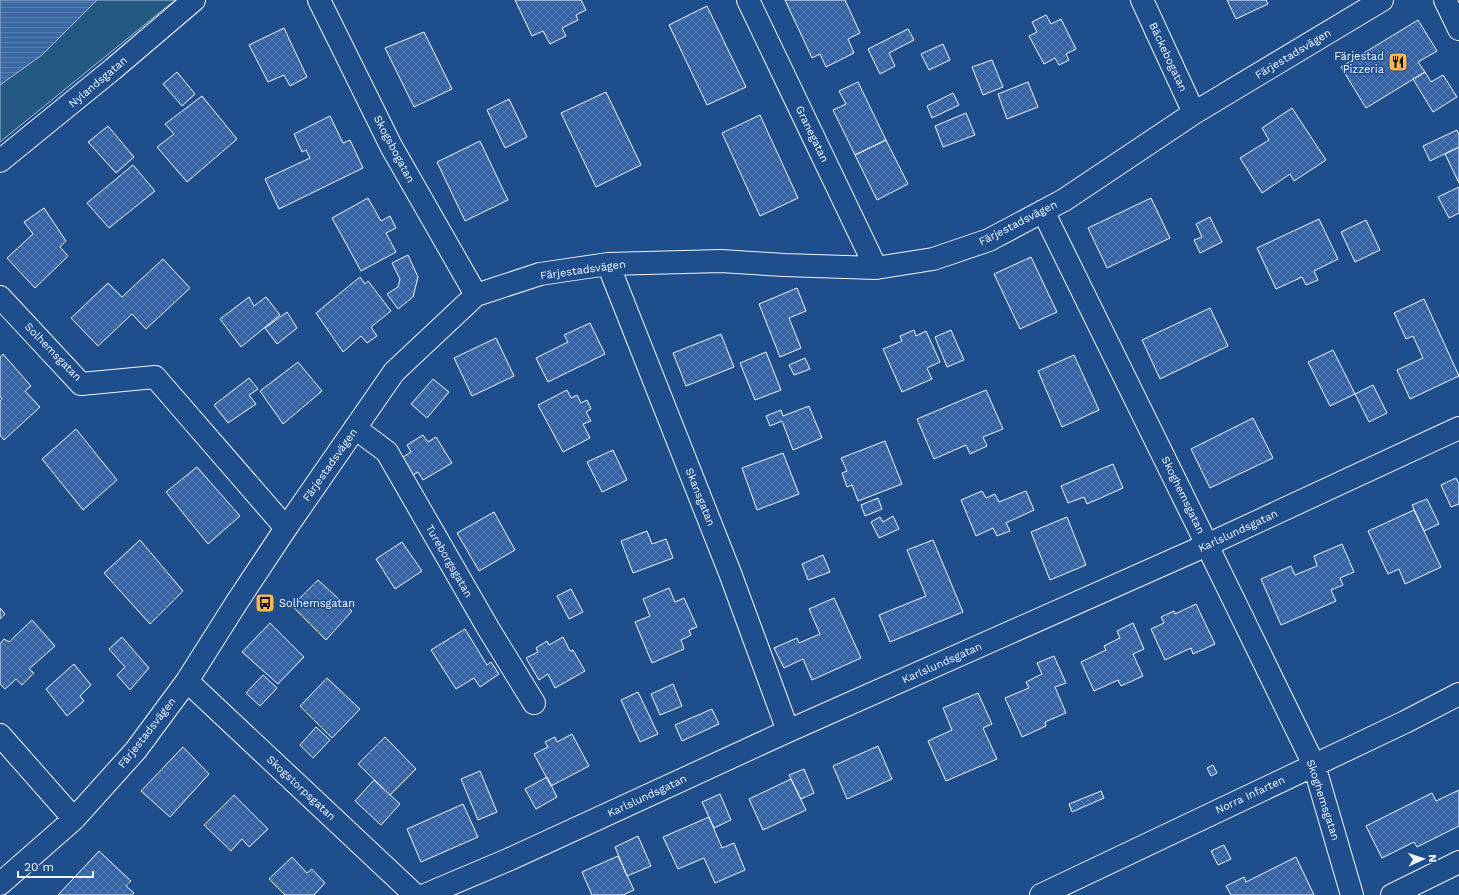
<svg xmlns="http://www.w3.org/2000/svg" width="1459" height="895" font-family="'Work Sans',sans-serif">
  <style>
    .green { fill: #245a82; stroke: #a8bbd7 }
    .water { fill: url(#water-rules); stroke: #a8bbd7 }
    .building { fill: url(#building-cross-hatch); stroke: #f2f6ff }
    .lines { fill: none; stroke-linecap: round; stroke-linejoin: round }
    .minor-casing { stroke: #f2f6ff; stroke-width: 24 }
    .minor { stroke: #1f4e8c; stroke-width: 22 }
    .labels { text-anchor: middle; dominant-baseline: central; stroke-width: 3; stroke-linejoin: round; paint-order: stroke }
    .street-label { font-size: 11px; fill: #f2f6ff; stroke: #1f4e8c }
    .poi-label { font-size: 11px; fill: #f2f6ff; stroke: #1f4e8c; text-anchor: end }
  </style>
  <defs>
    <pattern id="water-rules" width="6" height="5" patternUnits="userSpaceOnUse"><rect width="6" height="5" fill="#3b69a3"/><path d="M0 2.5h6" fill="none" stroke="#587fb1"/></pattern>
    <pattern id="building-cross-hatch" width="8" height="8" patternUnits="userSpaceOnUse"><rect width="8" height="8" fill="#3563a3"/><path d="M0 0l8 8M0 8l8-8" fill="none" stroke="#537ab1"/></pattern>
  </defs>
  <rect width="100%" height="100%" fill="#1f4e8c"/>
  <!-- green -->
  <path class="green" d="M0,0H175L0,142Z"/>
  <!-- water -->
  <path class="water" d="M0,0H97L42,55L0,85Z"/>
  <!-- building -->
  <path class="building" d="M515,0H581L586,10L576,15L578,20L562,28L566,36L550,44L543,31L532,36Z
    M785,0H845L860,33L848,39L854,53L826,67L820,54L812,58Z
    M1227,0H1266L1268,4L1236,19Z
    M707,6L746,87L707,105L669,25Z
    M1046,15L1051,24L1061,19L1076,49L1066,54L1069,60L1059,65L1055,58L1044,64L1029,36L1037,32L1032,22Z
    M1418,20L1437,51L1418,62L1425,72L1366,108L1341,67Z
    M284,28L307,77L290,86L284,75L268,82L249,45Z
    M908,29L914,40L889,53L895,66L880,74L868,49Z
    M424,32L452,89L414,107L385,48Z
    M943,44L950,60L929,70L921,54Z
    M992,60L1003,87L983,95L972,67Z
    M177,72L195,94L182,106L163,84Z
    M1425,72L1431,82L1443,75L1457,97L1433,112L1413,79Z
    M858,82L886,140L855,155L833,110L846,104L839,91Z
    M1028,82L1038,107L1007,119L998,94Z
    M606,92L641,165L596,187L561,113Z
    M953,93L959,105L932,118L927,106Z
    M202,96L237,139L187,182L157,147L174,134L165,124Z
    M509,99L527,137L505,148L487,110Z
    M1292,108L1326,160L1294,181L1290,174L1262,193L1240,158L1269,140L1262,128Z
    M966,113L975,135L943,147L935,126Z
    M760,115L798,198L760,216L722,133Z
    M330,116L343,143L350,140L363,168L279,209L265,179L310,158L306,150L302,152L294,134Z
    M108,126L134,157L116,173L88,142Z
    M1457,130L1459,135V147L1430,161L1423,146Z
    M886,140L908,184L877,200L855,155Z
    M480,141L508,200L465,221L437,162Z
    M1459,147V183L1445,154Z
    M133,165L155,191L109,228L87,203Z
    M1459,187V213L1449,218L1438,197Z
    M368,198L381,221L390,216L396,228L386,233L396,252L361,271L332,218Z
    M1151,198L1170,238L1107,268L1088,228Z
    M44,208L66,241L60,247L68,256L35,288L7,258L33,234L24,222Z
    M1210,217L1222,242L1200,253L1194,240L1202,237L1196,224Z
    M1319,219L1338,259L1314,271L1318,280L1306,285L1302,277L1276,289L1257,248Z
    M1366,220L1380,250L1355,262L1341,232Z
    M408,255L418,277L413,297L398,309L387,294L398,287L400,279L392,263Z
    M1031,257L1057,312L1020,329L994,274Z
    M163,259L190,288L146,329L132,314L98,346L71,318L108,283L122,297Z
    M360,277L365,284L368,281L391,311L371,327L377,336L367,343L361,336L343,352L316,313Z
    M797,288L806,311L789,318L801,348L780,357L759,304Z
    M249,297L254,306L266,297L280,315L241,347L220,319Z
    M1424,299L1459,376L1410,399L1397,370L1423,358L1413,336L1406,339L1394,313Z
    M1210,308L1228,346L1160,379L1142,340Z
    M287,312L297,328L277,344L265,328Z
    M590,323L605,354L548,382L536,358L568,342L564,335Z
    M914,330L916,336L926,331L940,362L927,368L932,379L902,392L883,349L902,341L900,336Z
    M951,330L964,360L947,367L935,337Z
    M721,334L734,367L686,386L673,353Z
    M496,338L514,376L472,396L454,358Z
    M1333,350L1355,394L1330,406L1308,362Z
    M766,352L781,390L755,400L740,363Z
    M3,354L31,386L25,391L40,407L4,440L0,435V401L2,399L0,396V357Z
    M1074,355L1099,410L1062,427L1038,371Z
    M805,358L810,369L794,375L789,365Z
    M298,362L322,391L283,424L260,391Z
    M249,378L258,389L249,395L256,404L228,423L214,405Z
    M433,379L449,392L427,418L411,404Z
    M1373,385L1387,413L1369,422L1355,394Z
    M567,390L571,398L577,395L581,403L587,400L591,409L586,412L591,421L583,424L590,438L563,452L538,405Z
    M986,390L1003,429L983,437L987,446L970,454L966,445L934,459L917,419Z
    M809,406L822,438L793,450L782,421L770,426L766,416L781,410L783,416Z
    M1253,418L1273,458L1210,488L1191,449Z
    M76,429L117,480L83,510L42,459Z
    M423,435L428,442L436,437L452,463L423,480L418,472L411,476L400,459L411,452L407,445Z
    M885,441L902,484L858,501L852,485L847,487L842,473L847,471L841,458Z
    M613,450L627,480L602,492L587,462Z
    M783,453L799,494L757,510L742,468Z
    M1113,464L1123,488L1087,504L1084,497L1068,503L1061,486Z
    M197,467L240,516L208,544L166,492Z
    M1456,478L1459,484V504L1451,507L1441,485Z
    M982,491L986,498L995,494L999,502L1026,491L1034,510L1006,523L1010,531L997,536L993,528L976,536L961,500Z
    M878,498L882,509L865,516L861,505Z
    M1427,499L1439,524L1424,531L1412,505Z
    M1414,510L1441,567L1405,584L1399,569L1388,574L1368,531Z
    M494,512L515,550L479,571L457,533Z
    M893,516L899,529L879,538L871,522L880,517L883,522Z
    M1067,517L1086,565L1050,580L1031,532Z
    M647,531L652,544L666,539L673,558L633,573L621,541Z
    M140,540L183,591L150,624L104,573Z
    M933,540L963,612L890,642L879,615L926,596L907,550Z
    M402,542L422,571L395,589L376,559Z
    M1342,544L1354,572L1340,578L1343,585L1331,590L1336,601L1281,625L1261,579L1291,566L1295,575L1317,566L1314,556Z
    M823,555L830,572L808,580L802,564Z
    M318,580L352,611L326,640L292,606Z
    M669,588L675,602L684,598L697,627L689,630L691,635L681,640L684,649L652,663L635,622L650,616L643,599Z
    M571,589L583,612L569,619L557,596Z
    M834,598L861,658L812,680L803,659L784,668L774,648L797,638L799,643L820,634L809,609Z
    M1196,604L1215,644L1193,654L1191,648L1165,660L1151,629L1164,623L1161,617L1174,611L1175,614Z
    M0,608L5,614L0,619Z
    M32,620L55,646L29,669L34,673L22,685L16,679L5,689L0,684V644L4,639L9,642Z
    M270,623L304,657L278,684L242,652Z
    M1133,623L1144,649L1133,654L1143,676L1121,686L1118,680L1094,691L1081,662L1106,650L1104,646L1120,638L1117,631Z
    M465,629L487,665L491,662L499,674L480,687L474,678L456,689L431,650Z
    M122,637L149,668L130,690L117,675L125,667L109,649Z
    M563,637L570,651L573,650L585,671L555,688L548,674L539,680L526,658L538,652L536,648L547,641L549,645Z
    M1054,656L1066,683L1055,687L1066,713L1045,722L1046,726L1022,737L1005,698L1029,688L1026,682L1042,674L1037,663Z
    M74,664L91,685L80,696L84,701L67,716L46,689Z
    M263,675L277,688L260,706L246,693Z
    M327,678L360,709L332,738L300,706Z
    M673,684L682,706L660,715L651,694Z
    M638,692L658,734L640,742L621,700Z
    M978,693L992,724L983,728L997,759L946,781L928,741L952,730L943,708Z
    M712,709L719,724L682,741L675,725Z
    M316,727L330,740L313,758L300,745Z
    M572,734L589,766L551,786L534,754L548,747L545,742L555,737L557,742Z
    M385,737L416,769L390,795L358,764Z
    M878,746L892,779L847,799L833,766Z
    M183,747L209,774L170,817L141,791Z
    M1213,765L1217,773L1211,776L1207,768Z
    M804,769L814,793L801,799L789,775Z
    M480,771L497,812L478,820L461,779Z
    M547,777L557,797L536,809L525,789Z
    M791,779L806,810L763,830L749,799Z
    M374,780L400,804L381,825L355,801Z
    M1459,790V826L1417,847L1414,842L1382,858L1366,826L1432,793L1436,801Z
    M1101,791L1104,798L1072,812L1069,804Z
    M720,794L731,820L714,828L702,802Z
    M234,795L268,829L249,847L242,839L231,851L204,825Z
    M463,804L478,837L421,862L407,829Z
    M709,817L722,848L734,843L745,870L715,883L704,858L678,869L663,837Z
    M638,836L651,866L627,876L615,847Z
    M1224,845L1231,859L1218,865L1211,851Z
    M99,851L131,881L126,886L134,893L132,895H58Z
    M618,856L634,890L623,895H592L582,872Z
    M292,857L307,873L312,869L325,883L314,895H285L269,879Z
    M1296,857L1314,895H1231L1226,886L1244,877L1246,882Z"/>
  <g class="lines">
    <defs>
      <path id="minor" d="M319,0L391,146L476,295
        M748,0L876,268
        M1142,0L1194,113
        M1445,0L1459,29
        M0,161L113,69L194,0
        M1043,211L1207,545L1314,765L1352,895
        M608,264L730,573L788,731
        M0,297L81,384L155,377L286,528
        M355,428L387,452L488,628L534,703
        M187,681L415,895
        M0,735L74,819
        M0,884L74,819L136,750L187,681L237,602L286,528L394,372L476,295L540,274L608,264L721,261L784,265L876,268L933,259L989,240L1064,200L1194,113L1382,0
        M425,895L510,859L788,731L1207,545L1459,428
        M1041,895L1405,722L1459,694
        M1392,895L1459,862"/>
    </defs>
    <!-- minor casing -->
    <use href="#minor" class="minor-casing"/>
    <!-- minor -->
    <use href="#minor" class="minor"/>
  </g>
  <!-- icons -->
  <defs>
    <symbol id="restaurant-square" viewBox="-11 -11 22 22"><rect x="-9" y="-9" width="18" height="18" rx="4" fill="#ffb74d" stroke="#1f4e8c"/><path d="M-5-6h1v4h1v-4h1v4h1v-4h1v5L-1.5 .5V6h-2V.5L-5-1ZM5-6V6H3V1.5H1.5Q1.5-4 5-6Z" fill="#111"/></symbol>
    <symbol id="bus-square" viewBox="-11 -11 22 22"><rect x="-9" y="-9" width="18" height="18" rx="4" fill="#ffb74d" stroke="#1f4e8c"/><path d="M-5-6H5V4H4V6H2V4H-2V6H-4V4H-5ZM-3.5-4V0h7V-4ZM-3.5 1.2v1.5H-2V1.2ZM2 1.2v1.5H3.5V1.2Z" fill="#111"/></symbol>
  </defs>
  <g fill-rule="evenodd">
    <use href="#restaurant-square" x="1387" y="51" width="22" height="22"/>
    <use href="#bus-square" x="254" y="592" width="22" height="22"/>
  </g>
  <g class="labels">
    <!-- street labels -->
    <g class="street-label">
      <text transform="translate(1293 54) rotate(-31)">Färjestadsvägen</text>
      <text transform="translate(1168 57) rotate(65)">Bäckebogatan</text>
      <text transform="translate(98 82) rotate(-40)">Nylandsgatan</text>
      <text transform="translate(812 134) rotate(64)">Granegatan</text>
      <text transform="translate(394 149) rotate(62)">Skogsbogatan</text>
      <text transform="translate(1018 223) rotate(-27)">Färjestadsvägen</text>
      <text transform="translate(583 270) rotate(-8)">Färjestadsvägen</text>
      <text transform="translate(53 352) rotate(46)">Solhemsgatan</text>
      <text transform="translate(330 465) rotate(-55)">Färjestadsvägen</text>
      <text transform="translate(1183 495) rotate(64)">Skoghemsgatan</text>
      <text transform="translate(700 497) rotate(68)">Skansgatan</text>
      <text transform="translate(1238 531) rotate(-25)">Karlslundsgatan</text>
      <text transform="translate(449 561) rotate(60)">Tureborgsgatan</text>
      <text transform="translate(942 663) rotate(-24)">Karlslundsgatan</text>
      <text transform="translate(147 733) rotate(-52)">Färjestadsvägen</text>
      <text transform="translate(301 788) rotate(43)">Skogstorpsgatan</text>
      <text transform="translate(1250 795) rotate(-25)">Norra Infarten</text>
      <text transform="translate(647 796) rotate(-25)">Karlslundsgatan</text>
      <text transform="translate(1323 800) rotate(72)">Skoghemsgatan</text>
    </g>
    <!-- poi labels -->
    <g class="poi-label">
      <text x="1384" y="56">Färjestad<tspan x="1384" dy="13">Pizzeria</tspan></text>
      <text x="279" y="603" text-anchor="start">Solhemsgatan</text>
    </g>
  </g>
  <!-- north arrow -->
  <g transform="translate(1423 859) rotate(87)" stroke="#1f4e8c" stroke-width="3" paint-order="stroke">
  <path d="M0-3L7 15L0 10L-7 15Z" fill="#f2f6ff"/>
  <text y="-6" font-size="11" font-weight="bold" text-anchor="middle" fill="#f2f6ff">N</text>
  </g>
  <!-- scale -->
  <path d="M18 871v6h75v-6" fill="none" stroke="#f2f6ff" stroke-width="2"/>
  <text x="24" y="871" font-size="12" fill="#f2f6ff" stroke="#1f4e8c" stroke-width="3" paint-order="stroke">20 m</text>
</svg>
